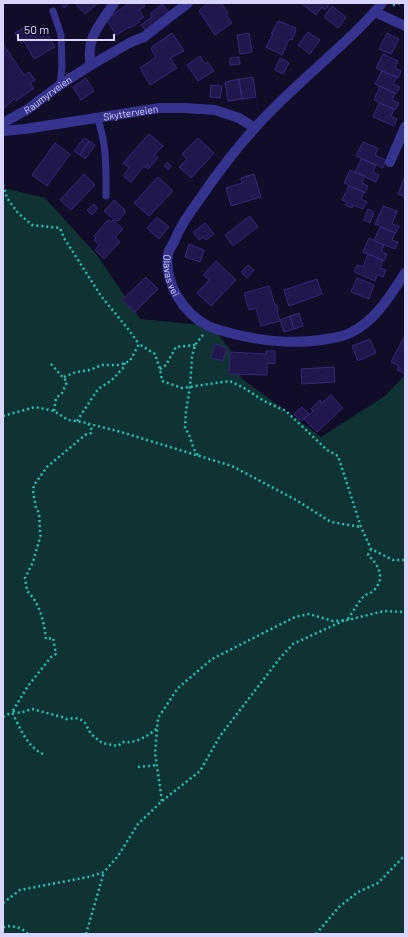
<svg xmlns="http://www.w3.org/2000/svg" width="408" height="937" font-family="Barlow,sans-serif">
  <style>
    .green { fill: #0f3332 }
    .building { fill: #21174c; stroke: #36277a }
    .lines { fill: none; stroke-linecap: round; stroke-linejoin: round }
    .path { stroke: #22c5b9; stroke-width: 2.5; stroke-dasharray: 2 3; stroke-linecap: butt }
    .lane { stroke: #35338d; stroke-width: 7 }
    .street { stroke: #35338d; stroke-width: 10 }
    .labels { text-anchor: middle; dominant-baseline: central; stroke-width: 3; stroke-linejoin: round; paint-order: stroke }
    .street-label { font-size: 10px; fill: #d9d5ff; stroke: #110d29 }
  </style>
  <rect width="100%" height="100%" fill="#110d29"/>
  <!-- green -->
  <path class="green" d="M8,189L45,198L97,255L140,319L212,326L231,351L241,378L321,437L385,396L405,375V934H3V190Z"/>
  <!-- building -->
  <path class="building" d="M61,3H70L64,8Z
    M75,3H95L97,4L85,14Z
    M125,3H143L145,6L139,10L144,17L139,20L140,22L130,28L129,27L116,35L106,19L127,5Z
    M207,3H221L228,13L226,14L232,23L215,35L199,11Z
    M301,3H330L325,10L322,7L316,15Z
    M162,4L169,12L145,30L141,25L152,17L150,14Z
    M332,6L346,17L338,28L324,17Z
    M278,21L296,28L295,31H296L292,40L291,39L289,40L282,55L266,47L273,34H271Z
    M26,26L31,36L44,28L55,47L34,59L24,41L21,43L15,33Z
    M308,32L320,40L310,54L298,45Z
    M172,33L184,51L170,58L177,68L150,85L140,68L156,57L151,49L152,47Z
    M249,33L252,52L240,54L237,35Z
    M387,33L399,39L391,54L379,49Z
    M3,44L24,75L29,72L35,80L30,83L34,88L16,101L14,99L3,109Z
    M383,54L398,61L395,68L401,71L398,78L376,68Z
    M200,56L205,64L208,62L214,71L198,81L187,65Z
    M239,57L240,64L230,65V58Z
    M280,58L289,63L283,74L275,70Z
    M382,71L397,77L393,84L400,87L396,94L375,84Z
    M253,77L256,97L242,99L239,79Z
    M86,78L94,91L81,100L73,87Z
    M239,79L242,99L228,101L225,82Z
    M211,85L222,86L220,98L210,97Z
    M380,86L395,93L392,100L399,103L395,110L374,100Z
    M379,103L394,109L391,116L397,119L394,126L373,117Z
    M149,134L163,146L154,155L158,158L148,169L144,166L131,182L123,176L129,168L123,163Z
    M84,138L89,141L80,155L74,151Z
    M198,138L214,153L191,178L179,167L187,159L182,154Z
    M89,141L95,145L85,159L80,155Z
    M363,142L378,148L375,155L386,160L383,168L356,156Z
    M55,143L70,154L47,186L32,175Z
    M361,159L376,165L373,172L379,175L376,182L355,172Z
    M167,162L171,166L168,170L164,166Z
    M350,170L365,176L362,183L368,186L365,193L344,183Z
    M84,174L95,185L71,210L60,200Z
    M254,174L261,197L231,206L226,188L242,183L241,178Z
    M405,176V197L398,194Z
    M158,177L173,191L149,216L134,203Z
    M349,186L364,192L361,199L367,202L363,209L353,205L352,208L345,205L347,202L342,200Z
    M114,200L125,210L124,211L126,212L118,221L117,220L116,221L104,211Z
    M94,204L98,208L92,215L87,210Z
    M383,206L397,211L392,224L399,226L396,233L375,224Z
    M368,209L374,212L370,223L364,220Z
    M250,216L258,227L233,246L225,235Z
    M157,217L169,227L159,239L147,228Z
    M108,220L111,222L113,220L123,229L115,237L120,242L104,259L95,250L99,245L94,240L96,238L94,236Z
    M205,223L214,234L206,240L204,237L199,240L193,232Z
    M380,227L395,233L392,240L398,242L395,249L374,241Z
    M369,238L384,245L381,251L387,254L384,261L363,252Z
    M189,244L204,250L200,262L185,257Z
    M368,254L383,260L380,268L386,270L383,277L377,275L375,281L354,272L357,265L363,267Z
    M216,261L236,280L211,306L197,293L209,280L203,275Z
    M248,265L254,270L247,278L241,272Z
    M146,277L158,289L135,312L122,300Z
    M357,278L374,285L369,299L351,292Z
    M317,279L322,294L289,306L284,290Z
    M269,286L275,305H277L278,311L277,312L280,321L261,326L256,308L249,310L244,293Z
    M299,313L303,326L294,329L290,316Z
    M290,316L294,329L284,332L280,320Z
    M405,335V374L397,370L399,366L391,362Z
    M370,339L376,353L358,361L352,346Z
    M215,344L227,348L223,361L211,358Z
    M266,351H275V364L267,363V375L229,374L230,352L266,354Z
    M334,367L335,382L302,384L301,369Z
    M331,395L343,408L317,432L304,419L313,411L311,409L320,400L322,403Z
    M302,407L309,414L301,421L294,414Z"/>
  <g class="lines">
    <!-- path -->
    <path class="path" d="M393,5L400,3
      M3,185L7,198L18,213L32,225L60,228L64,238L101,296L128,329L139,344
      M51,364L67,382L62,393L56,398L54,411
      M160,369L166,365L176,347L195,345
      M64,377L76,372L90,370L102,365H119L130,361L139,344L155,354L160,369L162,381L182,388L230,381L244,388L264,401L286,411L327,450L338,456L361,527L371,549L393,560H405
      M3,416L35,407L54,411L68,420L82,422L121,432L232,466L296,500L331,522L361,527
      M77,421L98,389L112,380L123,368L125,363
      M198,455C191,448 192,436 185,429L186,411L190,387L192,357L195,345L203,335
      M348,619C353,612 357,604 363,597C365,594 370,594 373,591C386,579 379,565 368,555L371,549
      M13,711L20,713L32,709L62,717L67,719L75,718L80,719L85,723L91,734L102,743L118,746L123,742C134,744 149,736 157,728
      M3,717L12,712
      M43,754C27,747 19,726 12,712L28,686L51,657L56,654L53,638L46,639C44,622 40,603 27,591L25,578L33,562L41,534L40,531L39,513L36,508L33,491L34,485L47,467L85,435L91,433L92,430L88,423
      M138,767L157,765
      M162,801L155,753L158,718L178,688L212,659L295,617L309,614L333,621L348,620L384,611L405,612
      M3,903L20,890L88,877L104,872L118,856L138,824L162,801L200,771L220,736L280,658L293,644L345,620
      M3,927C13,925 21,927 28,934
      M86,934L104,872
      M316,934L339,907L358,892L378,883L405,855"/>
    <!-- lane -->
    <path class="lane" d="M53,11L61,35L62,66L60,85
      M97,117C107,144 106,168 106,196"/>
    <!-- street -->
    <g class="street">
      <path id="s1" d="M382,3C373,15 362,25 351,36C327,59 301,81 277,105C248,133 222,166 199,200C189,214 180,226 174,242C172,245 169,250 168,254C164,283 183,313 208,326C215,329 223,331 230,333C264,342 298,345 333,338C338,337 344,336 348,334C375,322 390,296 405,273"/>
      <path d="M375,12L405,26"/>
      <path d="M91,65C85,38 100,25 114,3"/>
      <path id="s2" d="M3,123L28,109L60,85L91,65L131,42L144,37L188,3"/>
      <path id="s3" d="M3,131L25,129L160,108H185L215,110L239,118L255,128"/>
      <path d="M390,162L405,127"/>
    </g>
  </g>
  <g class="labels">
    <!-- street labels -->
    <g class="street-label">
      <text stroke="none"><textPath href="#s2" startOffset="53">Raumyrveien</textPath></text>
      <text stroke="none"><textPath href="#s3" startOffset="129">Skytterveien</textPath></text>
      <text stroke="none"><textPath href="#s1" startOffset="354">Olavas vei</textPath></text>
    </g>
  </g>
  <!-- border -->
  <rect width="408" height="937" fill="none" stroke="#d9d5ff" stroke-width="8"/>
  <!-- scale -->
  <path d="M18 34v6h96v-6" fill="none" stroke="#d9d5ff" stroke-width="2"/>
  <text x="24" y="34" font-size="12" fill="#d9d5ff" stroke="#110d29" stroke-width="3" paint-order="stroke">50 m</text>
</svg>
